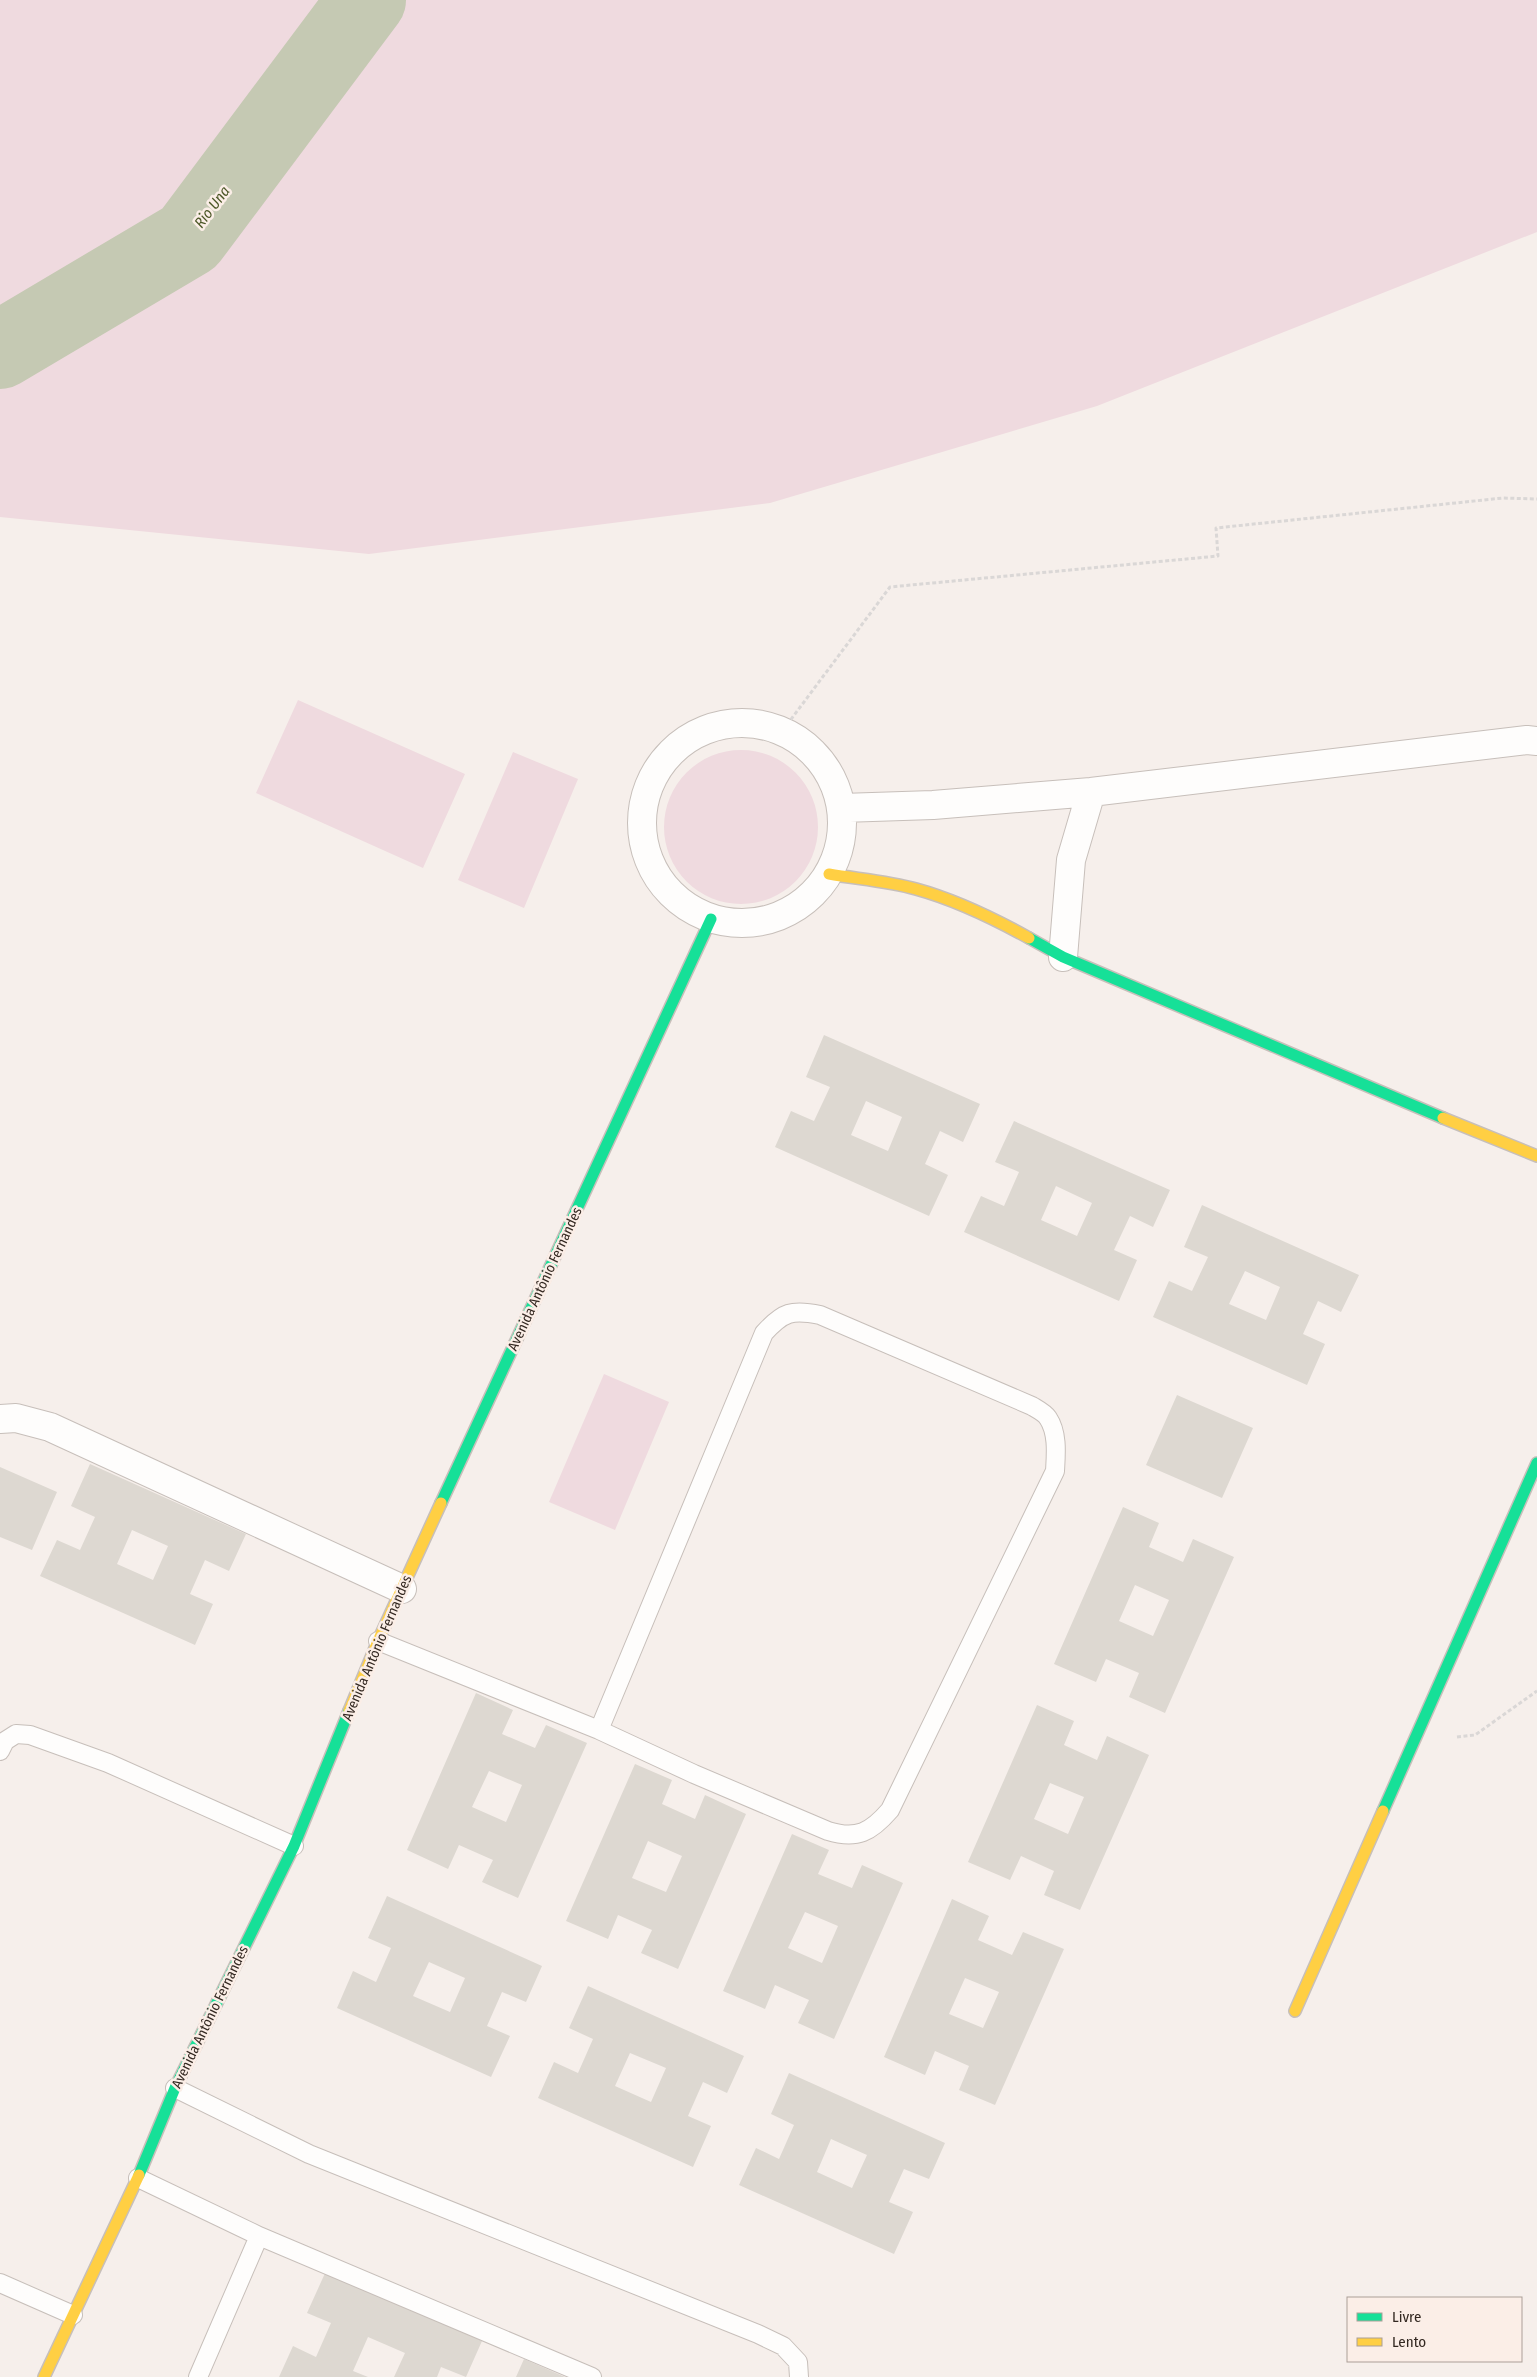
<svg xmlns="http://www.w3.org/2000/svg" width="1537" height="2377" font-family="'Fira Sans Condensed',sans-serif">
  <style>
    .green { fill: #efdadf }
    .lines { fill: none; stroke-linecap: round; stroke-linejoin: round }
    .river { stroke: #c5c9b3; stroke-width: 78 }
    .building { fill: #ddd8d1; fill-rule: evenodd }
    .lane-casing { stroke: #c7bfba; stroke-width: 20 }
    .street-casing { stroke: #c7bfba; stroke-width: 30 }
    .fast-casing { stroke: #c7bfba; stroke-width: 14 }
    .slow-casing { stroke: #c7bfba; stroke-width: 14 }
    .path { stroke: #dad7d6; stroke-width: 3; stroke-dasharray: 4 2.5; stroke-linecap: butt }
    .lane { stroke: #fefdfc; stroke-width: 18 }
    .street { stroke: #fefdfc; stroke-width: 28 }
    .fast { stroke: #16e098; stroke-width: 11 }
    .slow { stroke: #ffcf43; stroke-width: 11 }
    .labels { text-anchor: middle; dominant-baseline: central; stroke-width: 5; stroke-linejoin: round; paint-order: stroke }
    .street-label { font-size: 14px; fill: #332821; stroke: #fbeee7 }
    .water-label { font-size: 15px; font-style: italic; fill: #4c5727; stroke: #fbeee7 }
  </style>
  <rect width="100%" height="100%" fill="#f6efeb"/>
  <!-- green -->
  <path class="green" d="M0,0H1537V232L1097,406L770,503L369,554L0,517Z
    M298,700L465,774L423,868L256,793Z
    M664 827a77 77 0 1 1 154 0a77 77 0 1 1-154 0Z
    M513,752L578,779L524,908L458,880Z
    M604,1374L669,1402L615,1530L549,1502Z"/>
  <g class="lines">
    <!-- river -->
    <path class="river" d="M0,350L189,238L367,0"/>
  </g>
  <!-- building -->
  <path class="building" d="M824,1035L980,1104L963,1142L940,1131L925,1164L948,1175L929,1216L775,1147L791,1111L814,1121L830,1087L806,1077ZM866,1101L902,1117L888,1151L851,1135Z
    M1014,1121L1170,1190L1153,1227L1130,1216L1114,1250L1137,1260L1119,1301L964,1232L981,1196L1004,1206L1019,1172L995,1162ZM1056,1186L1092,1203L1077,1236L1041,1220Z
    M1202,1205L1359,1275L1341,1312L1318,1301L1303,1334L1325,1344L1307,1385L1153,1317L1169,1281L1192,1291L1208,1257L1184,1247ZM1245,1271L1280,1287L1266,1320L1229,1304Z
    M1177,1395L1253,1428L1222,1498L1146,1465Z
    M90,1464L246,1534L229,1571L205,1560L190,1594L213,1604L195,1645L40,1576L57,1540L80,1550L95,1517L71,1506ZM132,1530L168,1546L153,1580L117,1564Z
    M0,1467L57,1492L32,1550L0,1537Z
    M1123,1507L1159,1523L1149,1547L1183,1562L1193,1539L1234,1557L1165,1713L1129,1697L1139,1673L1106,1659L1096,1682L1054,1664ZM1135,1585L1169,1600L1153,1636L1119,1621Z
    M476,1693L513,1710L502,1734L535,1748L546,1725L587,1743L518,1898L482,1882L493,1860L459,1845L448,1869L407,1850ZM489,1771L522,1785L506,1822L472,1807Z
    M1037,1705L1074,1721L1064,1745L1097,1760L1107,1736L1149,1755L1080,1910L1044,1895L1054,1871L1021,1856L1010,1880L968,1862ZM1050,1783L1084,1797L1068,1834L1034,1819Z
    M635,1764L672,1780L662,1804L695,1819L705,1795L746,1814L678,1969L641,1953L652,1930L618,1915L608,1939L566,1921ZM648,1841L682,1856L666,1892L632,1878Z
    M792,1834L829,1850L818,1874L852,1888L862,1865L903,1883L834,2039L798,2023L809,2000L775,1985L765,2009L723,1991ZM805,1912L838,1926L822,1963L788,1948Z
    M387,1896L542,1966L526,2002L502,1992L487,2026L510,2036L491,2077L337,2008L353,1971L376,1982L391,1948L368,1938ZM429,1962L465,1978L450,2012L413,1996Z
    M952,1899L989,1916L978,1940L1012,1955L1023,1932L1064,1949L995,2105L959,2090L969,2066L935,2051L925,2075L884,2057ZM965,1978L999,1992L983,2028L949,2014Z
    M588,1986L744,2056L727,2093L703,2082L688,2116L711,2126L693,2167L538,2098L554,2062L578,2073L593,2039L569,2028ZM630,2053L666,2068L651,2102L615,2086Z
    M789,2073L945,2143L929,2179L904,2169L889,2202L913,2212L894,2254L739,2185L756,2148L779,2159L794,2125L771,2114ZM831,2139L867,2155L852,2188L817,2172Z
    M326,2271L482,2341L466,2377L441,2367L437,2377H394L405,2353L368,2337L353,2371L368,2377H279L293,2346L316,2357L331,2323L307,2313Z
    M524,2359L565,2377H516Z"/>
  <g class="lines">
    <defs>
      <path id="lane" d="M378,1641L599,1730L694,1774L828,1831C857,1840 871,1832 890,1810L1055,1471C1056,1454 1058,1433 1048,1418C1045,1413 1037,1409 1032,1406L820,1315C792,1309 783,1312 764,1333L599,1730
        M0,1751L5,1741L16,1734L30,1735L108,1763L294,1846
        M175,2088L309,2154L758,2334L783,2346L798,2362L799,2377
        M138,2178L259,2236L592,2377
        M0,2283L73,2315
        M198,2377L259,2236"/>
      <path id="street" d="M642 823a100 100 0 1 1 200 0a100 100 0 1 1-200 0Z
        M842,808L933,805L1091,792L1527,740L1537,741
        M1063,957L1071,860L1091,792
        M0,1419L16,1418L50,1427L402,1589"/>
      <path id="fast" d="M1029,938L1063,957L1443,1118
        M441,1503L711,919
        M1383,1811L1537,1463
        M139,2175L175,2088L294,1846L349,1711"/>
      <path id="slow" d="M829,874C858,879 888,881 916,889C956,900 993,918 1029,938
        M1443,1118L1537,1156
        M349,1711L378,1641L441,1503
        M1295,2011L1383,1811
        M44,2377L139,2175"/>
    </defs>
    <!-- lane casing -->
    <use href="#lane" class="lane-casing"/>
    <!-- street casing -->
    <use href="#street" class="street-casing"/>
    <!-- fast casing -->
    <use href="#fast" class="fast-casing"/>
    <!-- slow casing -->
    <use href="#slow" class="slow-casing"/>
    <!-- path -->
    <path class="path" d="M783,730L890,587L1218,556L1216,528L1503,498L1537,499
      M1457,1737L1475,1735L1537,1691"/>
    <!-- lane -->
    <use href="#lane" class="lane"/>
    <!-- street -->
    <use href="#street" class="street"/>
    <!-- fast -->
    <use href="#fast" class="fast"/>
    <!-- slow -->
    <use href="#slow" class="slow"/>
  </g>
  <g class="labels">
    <!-- street labels -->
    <g class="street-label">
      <text transform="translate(545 1279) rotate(-65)">Avenida Antônio Fernandes</text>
      <text transform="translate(377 1648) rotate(-67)">Avenida Antônio Fernandes</text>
      <text transform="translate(210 2017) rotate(-64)">Avenida Antônio Fernandes</text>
    </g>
    <!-- water labels -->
    <g class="water-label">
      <text transform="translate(212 207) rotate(-53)">Rio Una</text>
    </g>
  </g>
  <!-- legend -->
  <rect x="1347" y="2297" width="175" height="65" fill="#fbeee7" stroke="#ab9f98"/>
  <rect x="1357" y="2313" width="25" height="8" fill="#16e098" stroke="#ab9f98"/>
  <text x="1392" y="2322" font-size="15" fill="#332821">Livre</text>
  <rect x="1357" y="2338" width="25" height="8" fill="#ffcf43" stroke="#ab9f98"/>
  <text x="1392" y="2347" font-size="15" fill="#332821">Lento</text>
</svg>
